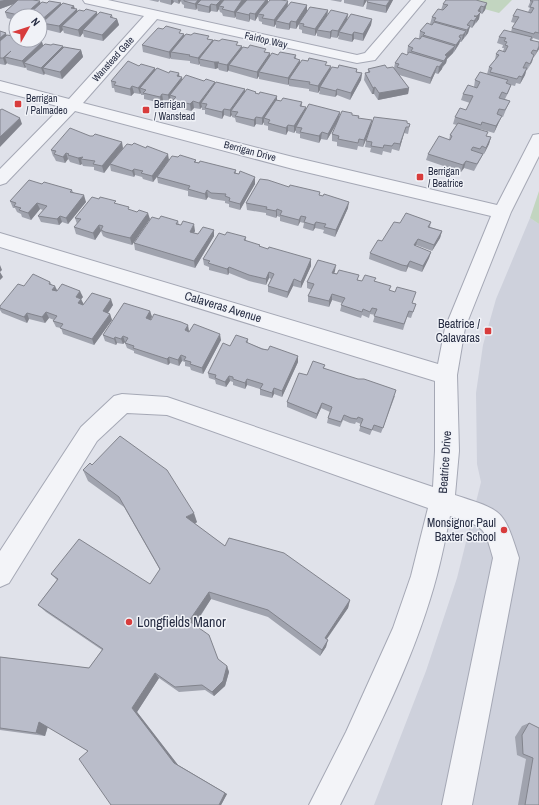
<svg xmlns="http://www.w3.org/2000/svg" width="539" height="805" font-family="'Archivo Narrow',sans-serif">
  <style>
    .built { fill: #ced1dc }
    .green { fill: #c2d5c0 }
    .lines { fill: none; stroke-linecap: round; stroke-linejoin: round }
    .minor-casing { stroke: #a5a8b5; stroke-width: 2 }
    .minor { fill: #f3f4f8; fill-rule: evenodd }
    .wall { fill: #a0a3ae }
    .shaded-wall { fill: #82848d }
    .building { fill: #babdca; stroke: #82848d }
    .poi-dot { fill: #d83c3c; stroke: #f0f2f7; stroke-width: 1.5 }
    .labels { text-anchor: middle; dominant-baseline: central; stroke-width: 3; stroke-linejoin: round; paint-order: stroke }
    .far-street-label { font-size: 10px; fill: #272d43; stroke: #f0f2f7 }
    .far-poi-label { font-size: 10px; fill: #272d43; stroke: #f0f2f7; text-anchor: start }
    .street-label { font-size: 12px; fill: #272d43; stroke: #f0f2f7 }
    .poi-label { font-size: 12px; fill: #272d43; stroke: #f0f2f7; text-anchor: end }
    .near-poi-label { font-size: 14px; fill: #272d43; stroke: #f0f2f7; text-anchor: start }
  </style>
  <rect width="100%" height="100%" fill="#e0e2ea"/>
  <!-- built -->
  <path class="built" d="M530,218L539,224V805H374L426,671L457,578L481,482L477,464L476,393L483,345L496,299Z"/>
  <!-- green -->
  <path class="green" d="M452,0H512L499,13Z
    M539,191V224L530,218Z"/>
  <g class="lines">
    <defs>
      <path id="minor" d="M83,0H108L357,55L365,53L411,0H425L375,60L357,63L157,19L83,103L293,157L497,205L531,139L533,135L539,134V156L511,212L465,328L457,375L459,451L455,495C503,511 503,508 519,558L472,805H442L493,558C484,524 483,527 450,516C446,536 442,556 437,575C416,655 377,731 340,805H309L346,732L393,628L411,576L428,508L167,415L127,413L97,441L9,583L0,587V551L81,427L114,396L122,394L167,397L433,487L435,451V381L0,247V233L438,364L445,328L491,216L293,169L75,111L6,183L0,185V169L61,107L0,91V81L69,99L144,16L85,3Z"/>
    </defs>
    <!-- minor casing -->
    <use href="#minor" class="minor-casing"/>
    <!-- minor -->
    <use href="#minor" class="minor"/>
  </g>
  <!-- wall -->
  <path class="wall" d="M0,0L36,1H40V4L47,3L74,6L75,9L78,12L97,15H112L113,18L117,19L119,25L103,41L84,37L83,33L80,37L64,33L63,30L60,33L44,29V26L42,28L40,27V16H16V21L7,18L5,12L13,4L0,9Z
    M149,0H268V3L288,1V6L307,5V11L328,10L327,16L348,14L347,20L372,19L371,25L363,41L354,39L352,42L338,39L339,35L337,38L331,37L330,39L317,36V32L315,36L302,33V30L299,29V24L296,29L290,28L289,30L276,28V24L274,27L262,24V22L259,21L258,16L255,21L250,19L249,22L236,19V16L235,18L223,16L222,13L220,12L219,9L217,12L211,11L209,13L198,11L197,8L196,10L184,8V5L182,4L181,1L179,4L174,2L171,5L160,2V0L158,2Z
    M330,0H342L341,2Z
    M344,0H367L363,7L344,3Z
    M368,0H393L386,13L366,9L367,2Z
    M531,0H539V40L533,38L532,40L539,49L534,57H533L527,70H526L525,75L520,84L516,83L515,86L511,85L509,91L505,99L510,101L507,107L503,117L501,116L499,122L494,133L480,129L486,136L491,137L489,144L484,154H483L480,160L474,171L464,168L461,172L426,160L428,154L449,140L450,135L457,125L453,124L455,117L466,110L470,103L461,100L463,94L474,87L475,80L489,75L487,74L489,67L495,60L496,54L503,51L504,48H502L503,45L497,43L499,37L511,32L512,28L515,23L511,22L513,16L528,12L530,8L528,7Z
    M487,3L485,10L482,14L480,13L479,19L472,28L470,27L468,33L465,37L461,42H460L459,44L454,52L447,59L446,63L438,74L435,73L430,84L399,75L409,88L408,94L378,100L374,94H372L364,80L365,73H368V69L394,68L395,63L407,55L408,53H407L408,46L420,38H419L420,31L432,24H430L432,17L441,10L443,4Z
    M0,31L6,36L16,40H27V42H42L43,45L63,46L64,47L81,50L83,57L62,79L45,74V73L44,75L27,70L26,67L25,68L8,64L7,63L5,65L0,64Z
    M182,33L184,35L213,40V42L238,46L242,48L270,53V55H296V59L300,60V62L326,65L331,69L338,68L357,69V72L362,73L361,80L350,100L337,95L335,97L319,94L320,90L318,93L309,91V89L289,86V84L288,85L259,79V76L257,79L229,71V70L227,72L219,70L218,68L215,69L200,66V63L199,65L190,63V61L171,59V57L170,59L143,52L142,45Z
    M156,69L180,77L182,80L215,82V84L245,89V91L256,92V94L281,101L302,102V106L306,110L340,112L339,118L352,113V115L359,116V118L371,127L363,147L358,146L357,150L337,146V142L332,141V134L338,121L327,140L321,139L319,143L300,138V134L296,133V130L294,133L288,131L286,135L268,130V126L264,125V122L262,125L256,124L254,127L236,122L235,118L232,117V115L230,117L224,115L222,119L205,114V110H202V107L200,109L194,108L191,111L174,107V103L171,102V100L169,102L163,100L161,103L144,99V95H141V93L140,94L134,93L131,96L115,92L114,88H112L111,81Z
    M407,123L410,124L408,134L404,133L399,151L392,149L391,153L383,151L382,155L370,152L371,148L365,147L366,141Z
    M123,148L169,160L178,157L196,160V162L236,170V174L255,177V184L240,210L229,207V204L225,203V201L212,199L208,197L206,200L188,196V191L158,183L157,177L153,182L143,179L142,177L135,175L134,177L111,171L110,165L104,173L94,170V167L83,166L82,164L80,165L70,162L69,160L68,159L65,163L56,161L54,157L53,156L51,150Z
    M42,184L72,190L73,192L86,202L68,224L62,222L59,225L41,222L38,216L43,210L40,209L31,220L22,217L21,214L17,212L15,208H13L10,201Z
    M289,187L320,195L348,208L335,237L323,233L324,230L320,229L315,228L313,231L303,228L304,223L300,222L298,226L280,221V217L277,216L276,218L266,215V213L247,210L246,203Z
    M116,204L150,219L132,245L107,238L103,236L101,231L95,240L76,234L74,227L77,224L75,218Z
    M159,219L178,221L179,225L195,231L194,233L198,234L214,230V236L195,268L135,250L134,243Z
    M431,222L430,227L442,231L440,238L432,251L416,245L415,246L431,252L429,258L422,272L408,267L406,272L401,271L369,259L370,253L400,223Z
    M225,235L246,237V241L260,247L311,259V266L301,288L293,286L287,298L268,292V286L271,279L269,278L266,285L249,281L229,273L228,275L209,270V267L204,265L203,259Z
    M335,271L334,273L362,281H375L390,291L412,303L416,304L411,318L407,317L403,330L373,322L375,315L370,314L369,318L362,315L361,318L340,311L342,303L332,300L329,307L308,302V296L312,290L307,288V282Z
    M50,282L52,285L57,291L83,297L81,299L84,305H113L108,313L110,314L112,320L94,345L63,334L61,328L56,327L53,321L54,320L49,318L45,323L29,319L27,323L2,313L0,310V306L24,286Z
    M150,311L152,317L150,319L188,325V332L221,340L203,374L191,370L190,367L185,366V362L182,361L179,366L170,363L168,365L134,353V351L127,348L125,343V342L123,344L117,343L116,345L105,341L103,335Z
    M248,339V343L298,362L282,397L274,394L272,398L260,395V389L247,385L245,389L233,385V382L230,381L226,387L216,384L215,380L209,378L208,373L230,346Z
    M325,365L324,368L395,396L381,433L372,430L370,435L359,431L361,424L356,422L355,424L350,423L343,420L340,427L327,423L328,418L330,412L321,408L316,419L287,407V402L307,375Z
    M92,465L197,522L195,524L225,546L350,600L348,608L327,639L326,647L320,656L268,617L211,599L195,625L218,659L227,666L229,672L225,686L214,696L205,690L179,692L159,678L137,712L178,765L227,794L221,805H111L88,751L48,727L45,736L0,730V657L89,668L102,650L46,612L38,605L57,580L51,574L150,584L160,570L124,507L88,481L83,470Z
    M529,723L539,805H518L526,759L517,755L515,737L522,726Z"/>
  <!-- shaded-wall -->
  <path class="shaded-wall" d="M4,0H22V1L0,9V1Z
    M32,0H36L37,4L40,1L42,8L33,16H23Z
    M171,0H173L174,2L171,5Z
    M178,0H181L179,4Z
    M198,0H204L197,4V8L196,10L195,4Z
    M221,0H226L219,6V9L217,12L216,5Z
    M242,0H248L236,12V16L235,18L234,12Z
    M266,0H268V4L258,14V16L255,21V14Z
    M364,0H367L363,7Z
    M390,0H393L386,13V6Z
    M288,1L287,8L276,21V24L274,27V20Z
    M61,3L62,10L42,23L44,26L42,28L40,21Z
    M487,3L485,10L482,14L484,7Z
    M211,4V11L209,13V7Z
    M307,5V12L299,23V24L296,29V22Z
    M74,6L75,11L77,9L79,16L62,26L63,30L60,33L59,26L71,8Z
    M481,6L479,19L476,23L477,16L478,11Z
    M328,10L327,17L317,30V32L315,36V29Z
    M97,12L98,18L83,30V33L80,37L78,30Z
    M250,13V19L249,22V15Z
    M348,14L347,20L339,32V35L337,38L338,31Z
    M477,17L475,23L472,28L474,21Z
    M117,19L119,25L103,41L102,35Z
    M372,19L371,25L363,41V34Z
    M291,21L290,28L289,30V24Z
    M470,26L468,33L465,37L467,30Z
    M332,30L331,37L330,39V32Z
    M466,31L464,38L461,42L463,35Z
    M354,32V39L352,42V35Z
    M6,33L8,40L0,47V38Z
    M184,34L185,41L171,52V57L170,59L169,52Z
    M460,35L459,41L461,38L459,44L454,52L456,45L459,37Z
    M213,40V47L199,59L200,63L199,65L198,58Z
    M42,42L44,49L24,63L26,67L25,68L22,61Z
    M63,46L65,53L43,68L45,73L44,75L41,68Z
    M242,46V53L229,65V70L227,72V65Z
    M455,46L453,53L447,59L446,63L442,67L445,55Z
    M539,46V49L534,57L537,51Z
    M81,50L83,57L62,79L60,72Z
    M11,51L5,57L7,63L5,65L3,58Z
    M270,53V60L259,72V76L257,79V72Z
    M534,55L532,62L527,70L530,64Z
    M300,60V66L289,79V84L288,85V78Z
    M214,62H219L218,63V68L215,69Z
    M443,62L442,69L438,74L439,67Z
    M331,66L330,73L320,87V90L318,93V86Z
    M437,66L435,73L430,84L431,78Z
    M155,68L156,74L140,88L141,93L140,94L138,88Z
    M527,68L525,75L520,84L522,77Z
    M179,73L180,80L182,77L183,84L170,95L171,100L169,102L168,95L177,76Z
    M362,73L361,80L350,100L351,93Z
    M215,82V88L201,103L202,107L200,109L199,103Z
    M132,86L134,93L131,96L130,89Z
    M375,87L374,94H372L373,88Z
    M409,88L408,94L378,100L379,93Z
    M245,89V96L231,111L232,115L230,117V110Z
    M337,89V95L335,97L336,91Z
    M162,94L163,100L161,103L160,97Z
    M277,96V103L264,118V122L262,125V118Z
    M193,101L194,108L191,111L190,104Z
    M306,107V114L296,127V130L294,133V126Z
    M224,109V115L222,119V112Z
    M340,112L339,119L327,140L328,134Z
    M502,116L499,122L494,133L496,126Z
    M256,117V124L254,127V120Z
    M20,118L22,124L0,147V137Z
    M372,120L371,127L363,147L364,140Z
    M288,125V131L286,135V128Z
    M406,127L404,133L399,151L400,144Z
    M322,132L321,139L319,143V136Z
    M491,137L489,144L484,154L486,148Z
    M122,142L123,148L110,164V165L104,173L102,166Z
    M66,153L68,159L65,163L63,157Z
    M168,154L169,160L153,182L152,176Z
    M83,157L81,159L82,164L80,165L78,158Z
    M466,161L464,168L461,172L463,165Z
    M134,169L135,175L134,177L132,171Z
    M255,177V184L240,210V204Z
    M207,190L208,197L206,200L205,194Z
    M84,195L86,202L68,224L66,218Z
    M349,202L348,208L335,237L336,230Z
    M37,203L40,209L31,220L28,213Z
    M277,209V216L276,218V211Z
    M148,213L150,219L132,245L130,238Z
    M60,216L62,222L59,225L57,219Z
    M301,216L300,222L298,226L299,220Z
    M316,222L315,228L313,231L314,225Z
    M194,224L195,231L191,238L190,232Z
    M99,225L101,231L95,240L93,233Z
    M214,230V236L195,268L194,261Z
    M442,231L440,238L432,251L434,245Z
    M418,239L416,245L412,252L414,245Z
    M431,252L429,258L422,272L423,266Z
    M311,259V266L301,288V282Z
    M410,261L408,267L406,272L407,266Z
    M0,265L2,270L0,272L3,277L0,280Z
    M336,265L335,271L332,279V273Z
    M229,267V273L228,275L227,269Z
    M269,272V278L266,285V279Z
    M294,279L293,286L287,298L288,292Z
    M55,286L58,292L52,290Z
    M80,291L83,297L78,303L76,297Z
    M332,294V300L329,307V301Z
    M81,299L84,305L78,303Z
    M111,299L113,305L105,317L103,311Z
    M150,311L152,317L147,324L146,318Z
    M46,312L49,318L45,323L42,317Z
    M27,313L29,319L27,323L24,317Z
    M110,314L112,320L94,345L92,339Z
    M188,325L189,331L186,336L185,330Z
    M220,334L221,340L203,374L202,368Z
    M123,336L125,342L123,344L121,339Z
    M115,337L117,343L116,345L114,339Z
    M181,355L182,361L179,366L178,360Z
    M298,356V362L282,397V391Z
    M169,357L170,363L168,365L167,359Z
    M229,376L230,381L226,387L225,382Z
    M247,379V385L245,389V383Z
    M274,388V394L272,398V393Z
    M322,403L321,408L316,419L317,414Z
    M194,513L197,522L189,527L186,517Z
    M209,592L211,599L192,628L189,621Z
    M350,600L348,608L323,644L325,638Z
    M328,640L326,647L320,656L322,650Z
    M227,666L229,672L225,686L214,696L212,692Z
    M155,673L159,678L137,712L178,765L227,794L221,805H219L174,763L132,708Z
    M39,722L48,725L45,736L36,733Z"/>
  <!-- building -->
  <path class="building" d="M18,0H33L40,1L23,16L5,12Z
    M184,0H198L195,4L184,1Z
    M201,0H221L216,5L211,4L209,7L197,4Z
    M224,0H242L234,12L222,9L224,7L219,6Z
    M247,0H266L255,14L250,13L249,15L236,12Z
    M270,0H281L288,1L274,20L262,18L264,15L258,14Z
    M368,0H390L386,6L367,2Z
    M446,0H476L487,3L484,7L481,6L478,11L481,12L477,16H474L477,17L474,21L471,20L467,25L470,26L467,30L434,21L436,18L432,17L438,9L443,10L448,5L443,4Z
    M531,0H539V33L535,32L534,34L512,28L519,17L513,16L517,9L531,13L534,8L530,7L533,1H530Z
    M49,1L61,3L40,21V16H27L42,2L47,3Z
    M291,2L307,5L296,22L291,21L289,24L276,21Z
    M63,3L74,6L71,8L77,9L59,26L42,23Z
    M310,7L328,10L315,29L303,26L304,24L299,23Z
    M86,9L97,12L78,30L62,26L79,10L84,11Z
    M331,10L348,14L338,31L332,30L330,32L317,30Z
    M100,12L112,15L110,17L117,19L102,35L83,30Z
    M351,14L372,19L363,34L354,32L352,35L339,32Z
    M434,22L466,31L463,35H460L459,37L461,38L456,45L423,35L425,33L420,31L427,23L432,25Z
    M166,26L181,30L179,33L184,34L169,52L142,45L158,28L163,29Z
    M504,30L532,37L530,40L539,42V46L537,51L533,50L531,53L534,55L530,64L526,62L523,68H527L522,77L519,76L517,79L490,72L492,68L489,67L499,55L496,54L499,50L505,52L508,46L505,45L507,42L504,41L506,38L499,37Z
    M0,31L6,33L0,38Z
    M194,33L209,36L207,39L213,40L198,58L189,56L190,55L171,52L186,34L191,35Z
    M7,35L13,36L15,35H16V40H23H22L29,42L31,40H35L42,42L22,61L5,57L11,51L3,58H0V41Z
    M422,36L455,46L445,55L447,56L444,61L411,51L413,48L408,46L415,38L420,39Z
    M222,39L238,42L236,45L242,46L227,65L218,63L219,62H214L199,59L214,40L219,41Z
    M45,44L51,45L53,44L63,46L41,68L24,63Z
    M250,45L266,49L264,52L270,53L257,72L229,65L243,47L248,48Z
    M64,47L81,50L60,72L43,68Z
    M280,52L296,55L294,58L300,60L288,78L259,72L272,53L278,55Z
    M409,52L443,62L439,67L437,66L431,78L397,67L399,64L395,63L402,53L407,55Z
    M309,58L327,62L325,65L331,66L318,86L309,84L310,82L289,79L302,60L308,61Z
    M128,61L139,66L141,64L155,68L138,88L132,86L130,89L114,85L116,82L111,81Z
    M339,65L357,69L356,72L362,73L351,93L337,89L336,91L320,87L332,67L338,68Z
    M385,65L387,68L393,67L409,88L379,93L375,87L373,88L365,73L370,72L368,69Z
    M157,68L169,73L170,71L179,73L177,76L182,77L168,95L162,94L160,97L143,93L146,90L140,88Z
    M480,72L508,80L506,83L511,85L507,94L502,92L499,98L510,101L505,110L499,109L497,114L502,116L496,126L482,122L481,125L455,117L460,108L466,110L473,96L463,94L468,85L477,88L480,82L475,80Z
    M186,75L204,81L206,79L215,82L199,103L193,101L190,104L173,100L176,97L170,95Z
    M216,82L245,89L230,110L224,109L222,112L205,108L207,104L201,103Z
    M247,89L256,92L255,93L259,94L260,92L277,96L262,118L256,117L254,120L235,116L238,112L231,111Z
    M283,98L302,102L300,106L306,107L294,126L288,125L286,128L268,123L270,120L264,118L276,100L281,101Z
    M309,104L340,112L328,134L322,132L319,136L300,132L302,128L296,127Z
    M2,109L20,118L0,137V110Z
    M342,111L352,113V115L359,116L358,118L372,120L364,140L359,139L358,143L338,139L339,136L332,134Z
    M374,117L407,121V123L410,124L409,127H406L400,144L394,143L392,146L384,145L383,148L371,146L372,142L366,141Z
    M458,123L488,132L486,136L491,137L486,148L482,146L480,149L473,147L471,150L483,154L477,164L466,161L463,165L428,154L439,136L450,140L452,136L450,135Z
    M70,128L90,136H93L95,134L122,142L102,166L93,164L95,161L81,159L83,157L78,158L68,155L69,154L66,153L63,157L54,154L56,151L51,150Z
    M134,143L146,148L147,146L168,154L152,176L141,173L143,171L134,169L132,171L110,164L127,144L132,145Z
    M180,155L196,160L194,162L199,163L200,161L236,170L234,173L239,174L240,171L255,177L240,204L229,201L230,198L225,196L226,194L211,193L207,190L205,194L188,189L190,186L157,177L172,156L178,157Z
    M260,179L268,180L289,187L290,185L320,192L319,195L323,196L324,194L349,202L336,230L324,227L326,224L316,222L314,225L304,222L306,217L301,216L299,220L280,215L282,211L277,209L276,211L266,209L267,207L246,203Z
    M29,180L42,184L44,182L72,190L70,192L84,195L66,218L60,216L57,219L38,216L47,206L37,203L28,213L19,210L21,208L14,206L16,203L10,201Z
    M92,197L99,199L100,197L116,201L114,203L129,207L128,209L137,212L139,210L148,213L130,238L105,232L101,230L103,226L99,225L93,233L74,227L81,219L75,218Z
    M406,213L431,222L428,227L442,231L434,245L418,239L414,245L431,252L423,266L410,261L407,266L402,265L370,253L378,240L382,241L394,222L400,223Z
    M161,216L178,221L176,224L181,225L183,221L194,224L190,232L198,234L203,227L214,230L194,261L134,243L152,217L159,219Z
    M227,232L246,237L244,240L260,245L259,246L268,249L269,247L311,259L301,282L294,279L288,292L268,286L274,274L269,272L266,279L249,275L229,267L227,269L208,263L210,261L203,259L219,233L225,235Z
    M318,260L336,265L332,273L337,274L339,270L359,275L357,280L362,281L365,275L376,278L374,281L391,286L389,290L395,292L397,287L416,292L412,303L416,304L413,312L409,311L404,324L374,316L377,309L372,308L370,312L363,309L362,312L341,305L345,298L332,294L329,301L308,296L314,284L307,282Z
    M33,274L50,282L49,284L55,286L52,290L57,291L62,284L80,291L76,297L81,299L78,303L83,305L92,293L111,299L103,311L110,314L92,339L60,328L63,324L53,321L57,316L46,312L42,317L27,313L24,317L0,308V306L18,284L24,286Z
    M124,303L150,311L146,318L151,320L154,314L181,322L188,325L185,330L189,332L194,324L220,334L202,368L190,364L191,362L184,360L186,357L181,355L178,360L169,357L167,359L133,348L134,346L125,343L128,338L123,336L121,339L115,337L114,339L103,335Z
    M236,335L248,339L246,342L262,349L268,350L270,346L298,356L282,391L274,388L272,393L260,389L263,384L247,379L245,383L233,379V377L229,376L225,382L215,378L216,375L208,373L223,343L230,346Z
    M313,361L325,365L323,368L358,379H364L396,390L383,428L374,425L372,430L360,426L363,419L358,417L357,419L351,418L344,415L341,422L328,418L332,407L322,403L317,414L287,402L299,373L307,375Z
    M120,436L167,470L194,513L186,517L225,546L229,538L284,553L350,600L325,638L328,640L322,650L268,610L209,592L189,621L209,635L218,659L227,666L223,681L212,692L202,685L175,687L155,673L132,708L174,763L225,793L219,805H111L79,759L88,751L39,722L36,733L0,728V657L89,668L103,649L38,605L58,579L51,574L79,539L150,584L160,569L119,497L83,470L90,463L92,465Z
    M529,723L539,728V805H525L533,758L523,754L522,735Z"/>
  <!-- markers -->
  <g class="poi-dot">
    <rect x="14" y="100" width="8" height="8" rx="2"/>
    <rect x="142" y="106" width="8" height="8" rx="2"/>
    <rect x="416" y="173" width="8" height="8" rx="2"/>
    <rect x="484" y="327" width="8" height="8" rx="2"/>
    <circle cx="504" cy="530" r="4"/>
    <circle cx="129" cy="622" r="4"/>
  </g>
  <g class="labels">
    <!-- far-street labels -->
    <g class="far-street-label">
      <text transform="translate(266 40) rotate(13)">Fairlop Way</text>
      <text transform="translate(113 59) rotate(-48)">Wanstead Gate</text>
      <text transform="translate(250 151) rotate(15)">Berrigan Drive</text>
    </g>
    <!-- far-poi labels -->
    <g class="far-poi-label">
      <text x="26" y="98">Berrigan<tspan x="26" dy="12">/ Palmadeo</tspan></text>
      <text x="154" y="104">Berrigan<tspan x="154" dy="12">/ Wanstead</tspan></text>
      <text x="428" y="171">Berrigan<tspan x="428" dy="12">/ Beatrice</tspan></text>
    </g>
    <!-- street labels -->
    <g class="street-label">
      <text transform="translate(223 307) rotate(17)">Calaveras Avenue</text>
      <text transform="translate(445 462) rotate(-86)">Beatrice Drive</text>
    </g>
    <!-- poi labels -->
    <g class="poi-label">
      <text x="480" y="324">Beatrice /<tspan x="480" dy="14">Calavaras</tspan></text>
      <text x="496" y="523">Monsignor Paul<tspan x="496" dy="14">Baxter School</tspan></text>
    </g>
    <!-- near-poi labels -->
    <g class="near-poi-label">
      <text x="137" y="622">Longfields Manor</text>
    </g>
  </g>
  <!-- north arrow -->
  <g transform="translate(28 28) rotate(51)"><circle r="19" fill="#f0f2f7" stroke="#a0a3af"/>
  <path d="M0-3L7 15L0 10L-7 15Z" fill="#d83c3c"/>
  <text y="-6" font-size="11" font-weight="bold" text-anchor="middle" fill="#272d43">N</text>
  </g>
</svg>
